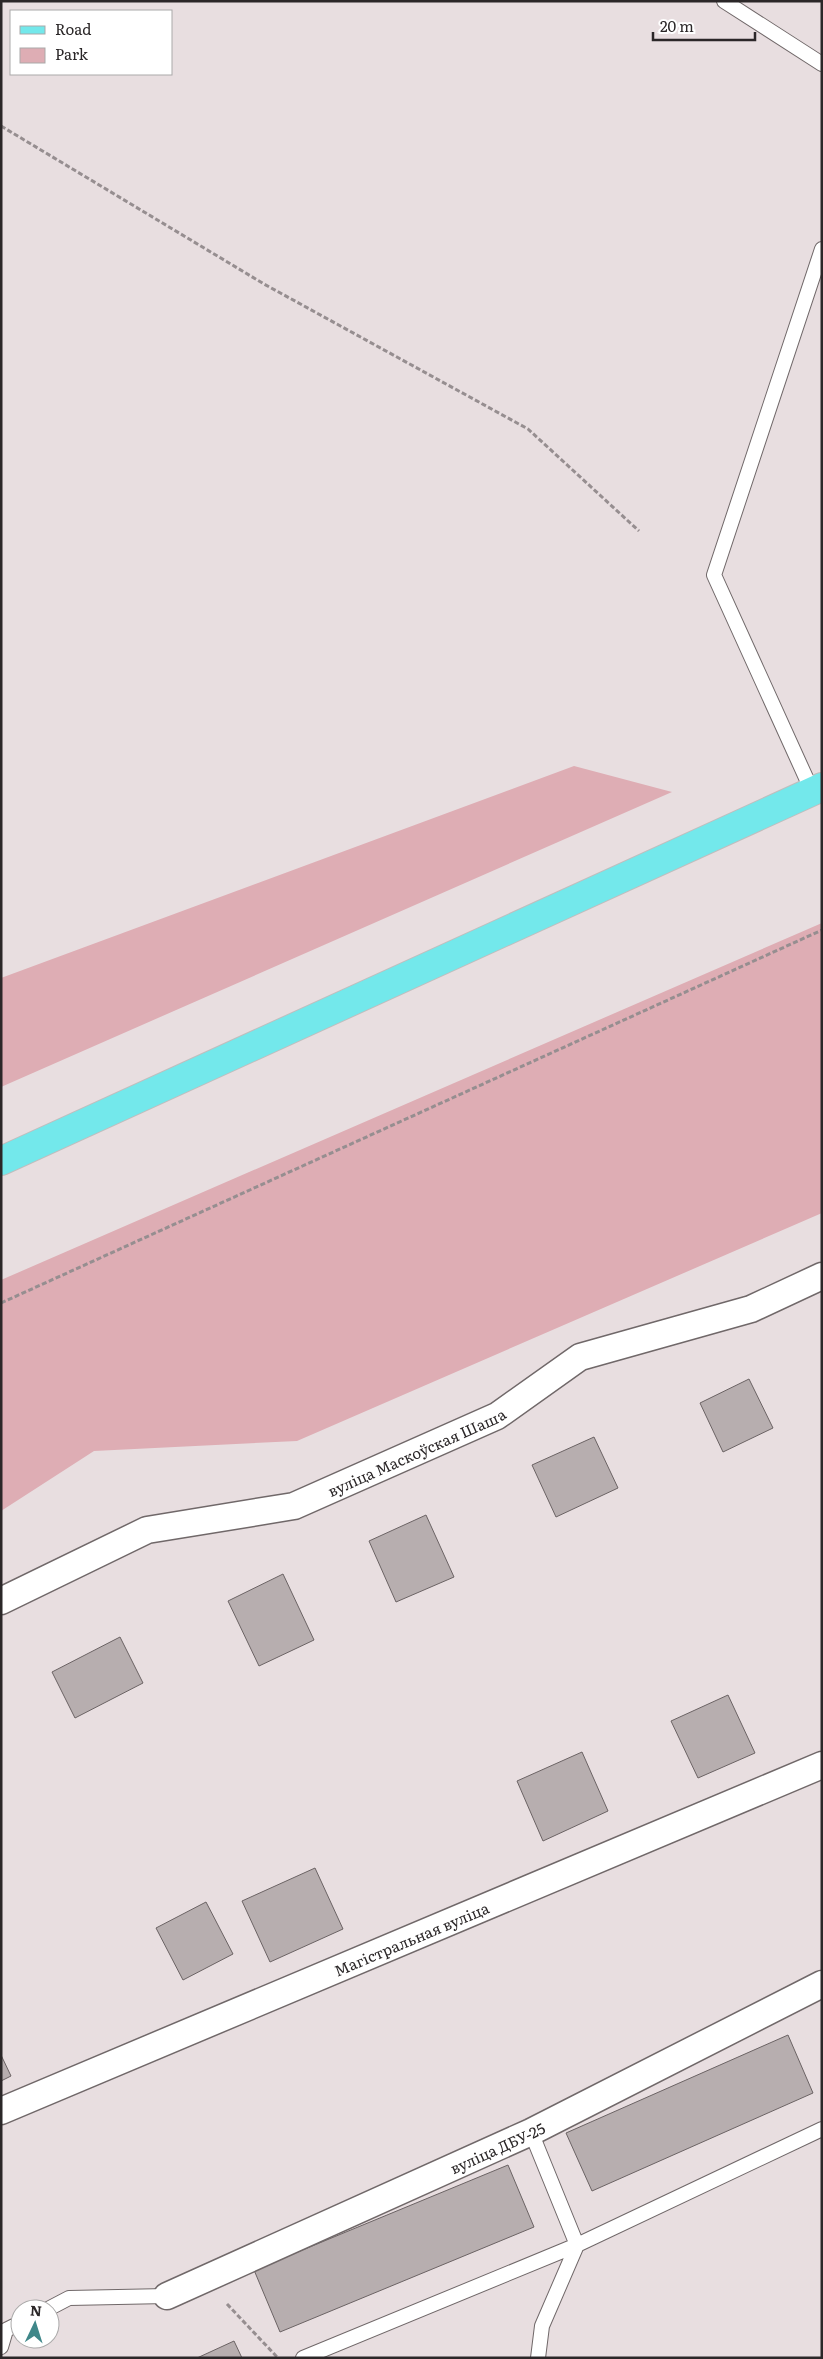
<svg xmlns="http://www.w3.org/2000/svg" width="823" height="2359" font-family="Literata,serif">
  <style>
    .green { fill: #deadb4 }
    .building { fill: #b7aeaf; stroke: #6b6364 }
    .lines { fill: none; stroke-linecap: round; stroke-linejoin: round }
    .lane-casing { stroke: #706869; stroke-width: 16 }
    .street-casing { stroke: #706869; stroke-width: 29 }
    .primary-casing { stroke: #bfbebe; stroke-width: 30 }
    .path { stroke: #968e90; stroke-width: 3; stroke-dasharray: 5 2.5; stroke-linecap: butt }
    .lane { stroke: #fff; stroke-width: 14 }
    .street { stroke: #fff; stroke-width: 26 }
    .primary { stroke: #73e8eb; stroke-width: 28 }
    .labels { text-anchor: middle; dominant-baseline: central; stroke-width: 4; stroke-linejoin: round; paint-order: stroke }
    .street-label { font-size: 15px; fill: #2b2728; stroke: #fff }
  </style>
  <rect width="100%" height="100%" fill="#e8dee0"/>
  <!-- green -->
  <path class="green" d="M574,766L672,792L1,1087V978Z
    M822,923V1213L297,1441L94,1451L1,1511V1280Z"/>
  <!-- building -->
  <path class="building" d="M749,1379L773,1428L723,1452L700,1403Z
    M594,1437L618,1488L556,1517L532,1465Z
    M426,1515L454,1577L396,1602L369,1541Z
    M283,1574L314,1640L259,1666L228,1601Z
    M120,1637L143,1683L75,1718L52,1672Z
    M728,1695L755,1753L698,1778L671,1721Z
    M582,1752L608,1811L543,1841L517,1781Z
    M315,1868L343,1929L270,1962L242,1901Z
    M206,1902L233,1954L183,1980L156,1928Z
    M788,2035L813,2093L592,2191L566,2133Z
    M1,2055L11,2076L1,2081Z
    M508,2165L534,2227L280,2332L254,2270Z
    M234,2341L242,2358H197Z"/>
  <g class="lines">
    <defs>
      <path id="lane" d="M724,1L822,64
        M812,791L714,575L822,249
        M531,2132L577,2245L822,2129
        M48,2309L69,2298L167,2296
        M1,2347L6,2330L20,2323
        M303,2358L577,2245
        M538,2358L542,2326L577,2245"/>
      <g id="street">
        <path id="s1" d="M1,1601L147,1530L294,1506L497,1416L580,1357L751,1309L822,1276"/>
        <path id="s2" d="M1,2111L822,1765"/>
        <path id="s3" d="M167,2296L531,2132L822,1984"/>
      </g>
      <path id="primary" d="M1,1161L822,787"/>
    </defs>
    <!-- lane casing -->
    <use href="#lane" class="lane-casing"/>
    <!-- street casing -->
    <use href="#street" class="street-casing"/>
    <!-- primary casing -->
    <use href="#primary" class="primary-casing"/>
    <!-- path -->
    <path class="path" d="M1,126L264,284L528,429L639,531
      M1,1303L822,930
      M227,2304L278,2358"/>
    <!-- lane -->
    <use href="#lane" class="lane"/>
    <!-- street -->
    <use href="#street" class="street"/>
    <!-- primary -->
    <use href="#primary" class="primary"/>
  </g>
  <g class="labels">
    <!-- street labels -->
    <g class="street-label">
      <text stroke="none"><textPath href="#s1" startOffset="445">вуліца Маскоўская Шаша</textPath></text>
      <text stroke="none"><textPath href="#s2" startOffset="445">Магістральная вуліца</textPath></text>
      <text stroke="none"><textPath href="#s3" startOffset="362">вуліца ДБУ-25</textPath></text>
    </g>
  </g>
  <!-- border -->
  <rect width="823" height="2359" fill="none" stroke="#2b2728" stroke-width="5"/>
  <!-- legend -->
  <rect x="10" y="10" width="162" height="65" fill="#ffffff" stroke="#aaa9a9"/>
  <rect x="20" y="26" width="25" height="8" fill="#73e8eb" stroke="#aaa9a9"/>
  <text x="55" y="35" font-size="15" fill="#2b2728">Road</text>
  <rect x="20" y="48" width="25" height="15" fill="#deadb4" stroke="#aaa9a9"/>
  <text x="55" y="60" font-size="15" fill="#2b2728">Park</text>
  <!-- north arrow -->
  <g transform="translate(35 2324) rotate(4)"><circle r="24" fill="#ffffff" stroke="#aaa9a9"/>
  <path d="M0-4L9 19L0 12L-9 19Z" fill="#3f8789"/>
  <text y="-8" font-size="14" font-weight="bold" text-anchor="middle" fill="#2b2728">N</text>
  </g>
  <!-- scale -->
  <path d="M653 32v8h102v-8" fill="none" stroke="#2b2728" stroke-width="2.5"/>
  <text x="660" y="32" font-size="15" fill="#2b2728" stroke="#ffffff" stroke-width="4" paint-order="stroke">20 m</text>
</svg>
